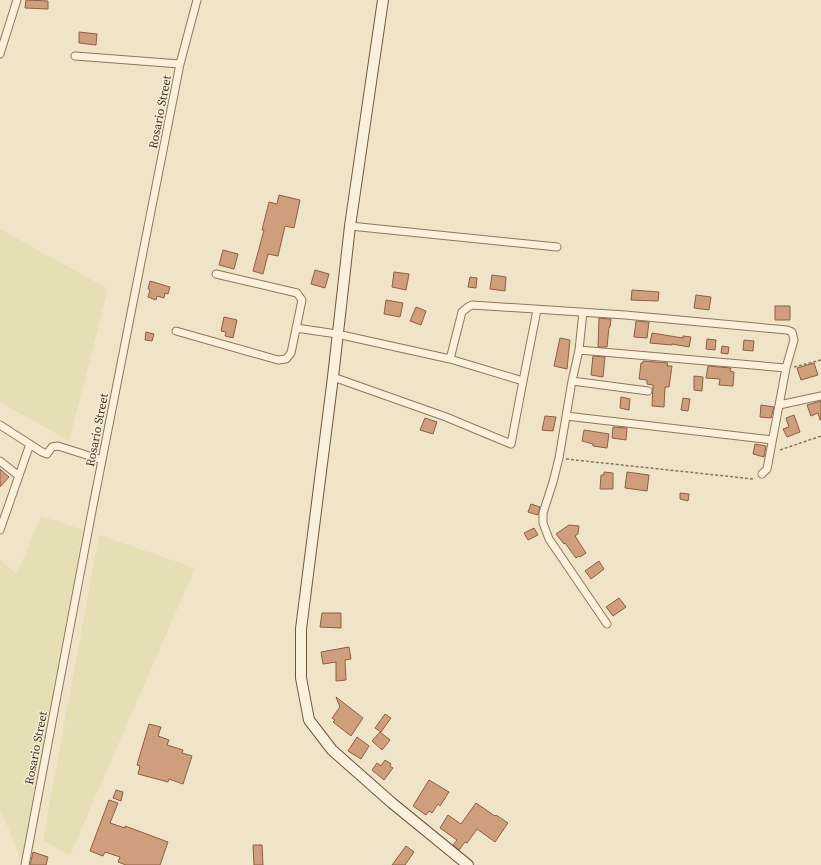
<svg xmlns="http://www.w3.org/2000/svg" width="821" height="865" font-family="'Source Serif 4',serif">
  <style>
    .farmland { fill: #e6deb5 }
    .building { fill: #cf9f7d; stroke: #8d5f41 }
    .lines { fill: none; stroke-linecap: round; stroke-linejoin: round }
    .street-casing { stroke: #8d765c; stroke-width: 9 }
    .secondary-casing { stroke: #6f573f; stroke-width: 12 }
    .path { stroke: #8d765c; stroke-width: 1.5; stroke-dasharray: 3 2; stroke-linecap: butt }
    .street { stroke: #faf1dc; stroke-width: 7 }
    .secondary { stroke: #faf1dc; stroke-width: 10 }
    .labels { text-anchor: middle; dominant-baseline: central; stroke-width: 3; stroke-linejoin: round; paint-order: stroke }
    .street-label { font-size: 12px; fill: #3d2e20; stroke: #f7eed8 }
  </style>
  <rect width="100%" height="100%" fill="#f0e4c8"/>
  <!-- farmland -->
  <path class="farmland" d="M0,229L108,289L69,441L0,402Z
    M41,516L83,530L22,861L0,809V560L17,574Z
    M99,535L195,568L70,855L43,840Z"/>
  <!-- building -->
  <path class="building" d="M26,0L48,1V9L25,8Z
    M79,32L97,34L96,45L79,43Z
    M279,195L300,200L294,228L285,226L278,256L268,254L263,274L253,271L264,230H262L269,202L277,204Z
    M223,250L238,254L234,269L219,265Z
    M315,270L329,274L325,288L311,284Z
    M394,272L409,274L406,290L392,287Z
    M492,275L506,277L505,291L490,289Z
    M470,277L477,278L476,288L468,287Z
    M150,281L170,287L168,294L165,293L164,298L157,296L156,300L148,297L150,290L148,289Z
    M632,290L659,292L658,301L631,300Z
    M696,295L711,297L709,310L694,308Z
    M386,300L403,303L400,317L384,314Z
    M775,306H790V320H775Z
    M416,307L426,311L421,325L410,321Z
    M224,317L237,320L233,338L225,336L226,332L221,331Z
    M599,318L611,319L610,327H609L607,347H598Z
    M636,321L649,322L647,338L634,337Z
    M146,332L154,334L152,341L145,340Z
    M652,333L683,338V336L691,337L689,347L672,344V345L650,343Z
    M560,338L570,340L567,369L554,366Z
    M707,339L716,340L715,350L706,349Z
    M744,340L754,341L753,351L743,350Z
    M722,346L729,347L728,354L721,353Z
    M593,356L605,357L603,377L591,375Z
    M643,361L668,363L667,366H672L669,387H665L664,407L652,406L653,385L647,384V380L639,379L641,363H643Z
    M814,363L818,375L801,380L797,368Z
    M708,366L731,368L730,371L734,372L733,386L719,385L720,379L706,378Z
    M694,376L703,377L702,391L694,390Z
    M621,397L630,399L629,410L620,408Z
    M683,398L690,399L688,411L681,410Z
    M821,401V420H820L818,413L811,416L807,405Z
    M761,405L774,407L771,418L760,417Z
    M794,415L800,432L787,437L783,429L789,427L786,418Z
    M545,416L556,417L553,431L542,430Z
    M425,418L437,422L433,434L420,430Z
    M613,427L627,428L626,440L612,438Z
    M584,430L609,434L607,448L593,446V444L582,441Z
    M755,444L766,446L764,457L753,454Z
    M0,469L9,477L0,487Z
    M604,472L613,473V489H600L601,475H604Z
    M627,472L649,475L647,491L625,488Z
    M680,493L689,494L688,501L680,499Z
    M531,504L540,507L538,515L528,512Z
    M569,525L579,526L578,534L575,536L586,553L580,557L579,556L576,558L565,543L564,544L556,534Z
    M534,528L538,535L528,540L524,533Z
    M599,561L604,569L591,579L585,571Z
    M619,598L626,607L613,616L606,607Z
    M322,613H341V628L320,627Z
    M349,647L351,659L345,660L346,680L336,681V662L323,664L321,652Z
    M336,697L363,718L351,736L333,722L335,720L332,718L340,707Z
    M385,714L391,718L381,732L375,728Z
    M149,724L161,727L158,736L169,740L167,745L183,750L182,753L192,756L183,784L169,779L168,782L138,774L140,766L137,765Z
    M380,732L390,740L382,750L372,741Z
    M357,737L369,746L361,759L348,751Z
    M385,760L391,764L390,766L393,768L384,780L372,770L377,763L381,766Z
    M429,780L449,792L440,806L438,804L432,813L429,811L426,815L413,806Z
    M116,790L123,792L121,801L113,798Z
    M109,800L118,803L110,823L125,828V826L168,842L160,865H126L118,862L120,857L105,852L103,856L90,851Z
    M476,803L495,816L496,815L508,823L495,842L477,829L467,843L465,842L459,850L453,845L457,840L440,828L448,815L461,824Z
    M253,845H262L263,865H254Z
    M406,846L414,852L405,865H392Z
    M33,852L48,857L46,865H30Z"/>
  <g class="lines">
    <defs>
      <path id="street" d="M0,54L17,0
        M75,56L180,64
        M350,226L557,247
        M583,312L579,350L572,381L559,458L553,482L543,513V523L549,539L607,624
        M296,328L337,334L450,359L462,312L468,307L472,305L625,315L787,330L792,332L794,340L786,368L767,469L762,474
        M176,331L278,360L286,359L291,353L302,300L297,293L216,274
        M579,350L786,368
        M450,359L523,381L537,310
        M333,377L446,417L511,444L523,381
        M572,381L648,391
        M779,405L821,396
        M566,416L772,440
        M0,425L42,452L47,454L52,447L58,446L102,460
        M0,461L19,476
        M0,530L30,444
        M25,865L92,511L180,64L197,0"/>
      <path id="secondary" d="M383,0L350,226L333,377L301,629V678L309,720L332,750L392,803L468,865"/>
    </defs>
    <!-- street casing -->
    <use href="#street" class="street-casing"/>
    <!-- secondary casing -->
    <use href="#secondary" class="secondary-casing"/>
    <!-- path -->
    <path class="path" d="M794,367L821,360
      M780,450L821,436
      M566,459L753,479L755,478"/>
    <!-- street -->
    <use href="#street" class="street"/>
    <!-- secondary -->
    <use href="#secondary" class="secondary"/>
  </g>
  <g class="labels">
    <!-- street labels -->
    <g class="street-label">
      <text transform="translate(160 112) rotate(-79)">Rosario Street</text>
      <text transform="translate(97 430) rotate(-79)">Rosario Street</text>
      <text transform="translate(36 748) rotate(-79)">Rosario Street</text>
    </g>
  </g>
</svg>
